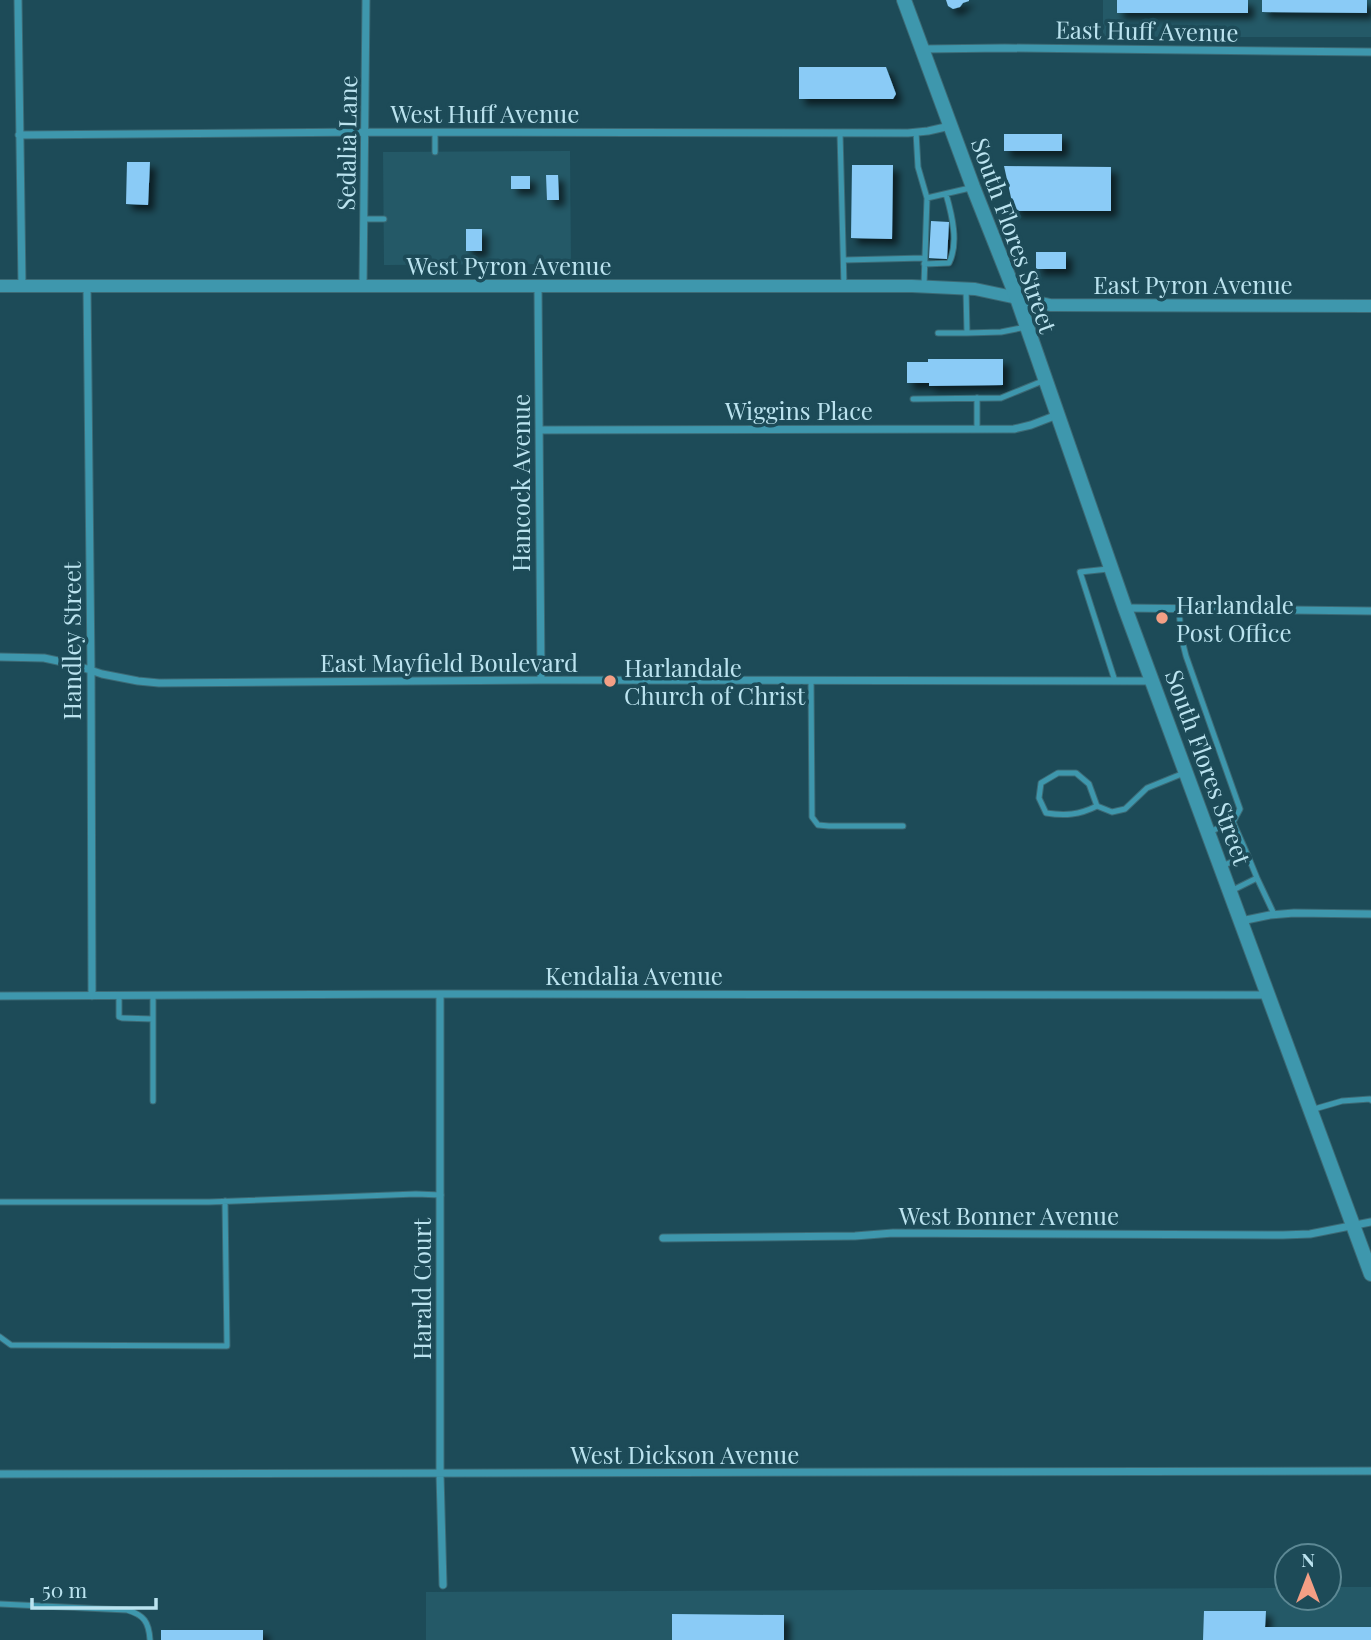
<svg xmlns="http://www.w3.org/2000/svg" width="1371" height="1640" font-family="'Playfair Display',serif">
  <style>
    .built { fill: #245967 }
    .building { fill: #8acbf6; filter: url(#shadow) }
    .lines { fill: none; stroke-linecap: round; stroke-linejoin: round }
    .service-casing { stroke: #3c6a75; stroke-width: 7 }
    .minor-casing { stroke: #3c6a75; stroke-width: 9 }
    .tertiary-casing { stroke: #3c6a75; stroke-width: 14 }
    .secondary-casing { stroke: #3c6a75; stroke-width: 16 }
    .service { stroke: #3e97ad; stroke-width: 5 }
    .minor { stroke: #3e97ad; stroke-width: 7 }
    .tertiary { stroke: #3e97ad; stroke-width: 12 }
    .secondary { stroke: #3e97ad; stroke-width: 14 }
    .poi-dot { fill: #f39f85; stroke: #1d4b58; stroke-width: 2.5 }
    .labels { text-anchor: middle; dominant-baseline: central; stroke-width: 7; stroke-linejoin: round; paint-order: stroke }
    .street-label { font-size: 24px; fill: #bbe3ef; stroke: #1d4b58 }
    .poi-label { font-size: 24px; fill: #bbe3ef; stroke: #1d4b58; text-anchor: start }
  </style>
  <defs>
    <filter id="shadow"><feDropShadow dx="6" dy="6" stdDeviation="3.5" flood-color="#0009"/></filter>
  </defs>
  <rect width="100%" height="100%" fill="#1d4b58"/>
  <!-- built -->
  <path class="built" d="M1103,0H1371V37H1103Z
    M570,151L571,264L384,265L383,152Z
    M1329,1587H1371V1640H426V1592L1287,1588V1598H1329Z"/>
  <!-- building -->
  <path class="building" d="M946,0H969V1L963,3L960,7L953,9L948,6Z
    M1117,0H1248V13H1117Z
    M1262,0H1367V13L1262,12Z
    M799,67H886L896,94L893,99H799Z
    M1004,134H1062V151H1004Z
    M127,162H150L148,205L126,204Z
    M852,165H893L892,239L851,238Z
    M1004,166L1111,167V211H1014Z
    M546,175H558L559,200H547Z
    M511,176H530V189H511Z
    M931,221L949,222L947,259L929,258Z
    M466,229H482V251H466Z
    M1036,252H1066V269H1036Z
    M928,359H1003V385L929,386V383H907V362H928Z
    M1204,1611H1266L1265,1627H1371V1640H1203Z
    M672,1614L784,1615V1640H672Z
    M161,1630H263V1640H161Z"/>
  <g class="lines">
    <defs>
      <path id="service" d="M916,132L918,167L927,198L924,285
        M840,133L844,286
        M435,152V132
        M927,198L970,188
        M364,219H384
        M844,260L924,258
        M924,264L949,263C959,243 952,215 946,194
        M966,289L967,333L1001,332L1026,327
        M938,333H967
        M977,398V429
        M913,399L1001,398L1045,380
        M1108,569L1080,572L1115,681
        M1179,609L1181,636L1186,656L1240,809L1233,822L1209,832
        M811,680L812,817L818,825L829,826H903
        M1097,806C1079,815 1065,816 1046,813L1039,798L1041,783L1058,773H1076L1089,784L1097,806L1112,812L1125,809L1147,788L1184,773
        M1221,866L1248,856L1233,822
        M1257,878L1274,914
        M1231,891L1257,878L1248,856
        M153,995V1101
        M119,996V1017L122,1018L153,1019
        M1311,1110L1342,1101L1370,1099L1371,1100
        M0,1202H209L416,1194L441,1195
        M0,1337L11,1345L227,1346L225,1201
        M0,1604L127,1610C144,1615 149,1622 150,1640"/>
      <path id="minor" d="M18,0L22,286
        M923,49L1005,48L1371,52
        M19,135L366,132L908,133L928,131L950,126
        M87,286L91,670L92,996
        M363,286L366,0
        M538,286L541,680
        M539,430L1014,429L1031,425L1057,415
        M1126,608L1371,611
        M0,657L44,658L72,664L102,674L138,681L159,683L541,680L1151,681
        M1241,921L1270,915L1294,913L1371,914
        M440,994V1474L443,1585
        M0,996L440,994L1268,995
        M663,1238L855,1236L893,1233L1283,1235L1310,1234L1371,1222
        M0,1474L1371,1471"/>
      <path id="tertiary" d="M0,286H912L975,289L1050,305L1371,306"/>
      <path id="secondary" d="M904,0L973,187L1017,298L1125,608L1371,1274"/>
    </defs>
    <!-- service casing -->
    <use href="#service" class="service-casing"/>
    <!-- minor casing -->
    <use href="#minor" class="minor-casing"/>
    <!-- tertiary casing -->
    <use href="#tertiary" class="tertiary-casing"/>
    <!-- secondary casing -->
    <use href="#secondary" class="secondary-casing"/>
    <!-- service -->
    <use href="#service" class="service"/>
    <!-- minor -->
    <use href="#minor" class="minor"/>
    <!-- tertiary -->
    <use href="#tertiary" class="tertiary"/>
    <!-- secondary -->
    <use href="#secondary" class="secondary"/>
  </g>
  <!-- markers -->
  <g class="poi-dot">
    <circle cx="1162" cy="618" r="7"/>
    <circle cx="610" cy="681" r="7"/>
  </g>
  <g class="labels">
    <!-- street labels -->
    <g class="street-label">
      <text transform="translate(1147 30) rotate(1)">East Huff Avenue</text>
      <text x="485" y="113">West Huff Avenue</text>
      <text transform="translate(346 143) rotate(-89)">Sedalia Lane</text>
      <text transform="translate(1015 235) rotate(70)">South Flores Street</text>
      <text x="509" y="265">West Pyron Avenue</text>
      <text x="1193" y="284">East Pyron Avenue</text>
      <text x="799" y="410">Wiggins Place</text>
      <text transform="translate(520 483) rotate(-90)">Hancock Avenue</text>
      <text transform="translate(71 641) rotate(-90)">Handley Street</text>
      <text x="449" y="662">East Mayfield Boulevard</text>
      <text transform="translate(1209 767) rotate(70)">South Flores Street</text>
      <text x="634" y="975">Kendalia Avenue</text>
      <text x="1009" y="1215">West Bonner Avenue</text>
      <text transform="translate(421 1289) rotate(-90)">Harald Court</text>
      <text x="685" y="1454">West Dickson Avenue</text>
    </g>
    <!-- poi labels -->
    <g class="poi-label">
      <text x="1176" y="604">Harlandale<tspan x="1176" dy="28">Post Office</tspan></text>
      <text x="624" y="667">Harlandale<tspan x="624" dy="28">Church of Christ</tspan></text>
    </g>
  </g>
  <!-- north arrow -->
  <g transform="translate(1308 1577)"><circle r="33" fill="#1d4b58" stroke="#5c8894" stroke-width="2"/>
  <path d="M0-5L12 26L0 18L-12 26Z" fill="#f39f85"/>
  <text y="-10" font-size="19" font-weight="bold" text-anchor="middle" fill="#bbe3ef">N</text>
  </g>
  <!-- scale -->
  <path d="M32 1598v10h124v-10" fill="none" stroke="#bbe3ef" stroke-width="3.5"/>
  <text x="42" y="1598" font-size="21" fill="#bbe3ef" stroke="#1d4b58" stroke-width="5" paint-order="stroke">50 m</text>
</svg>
